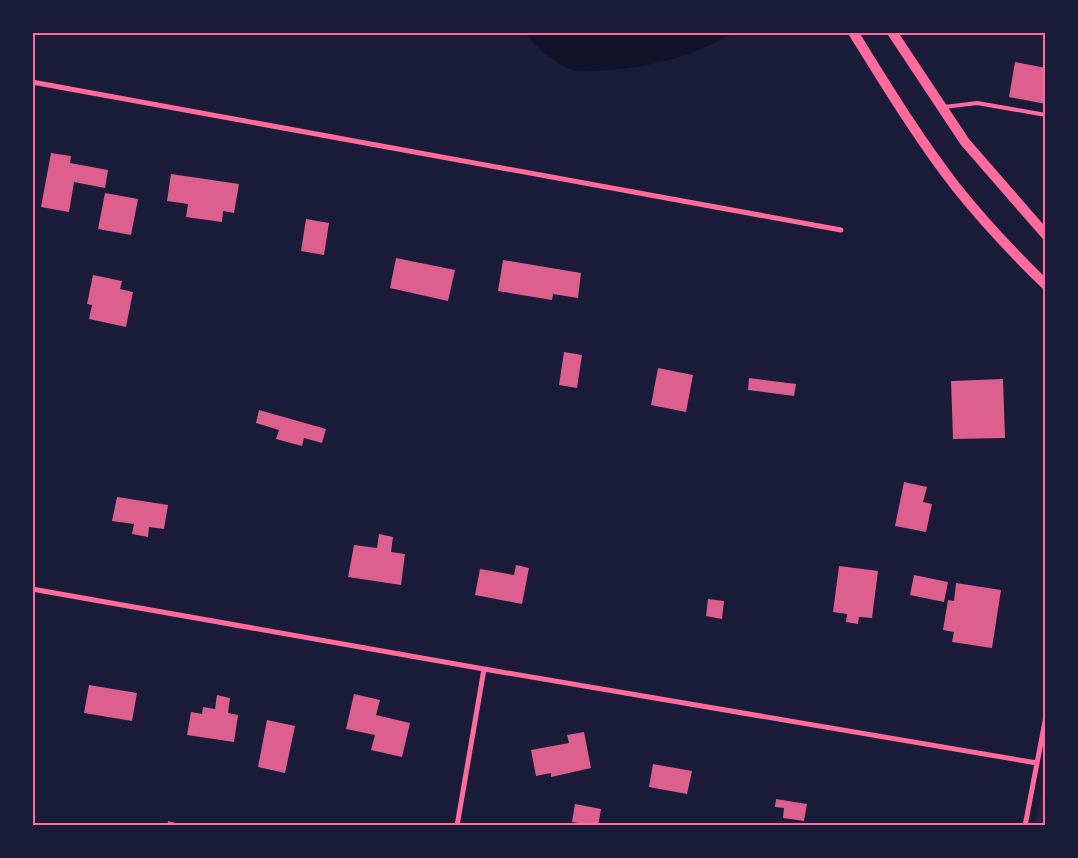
<svg xmlns="http://www.w3.org/2000/svg" width="1078" height="858" font-family="Cabin,sans-serif">
  <style>
    .green { fill: #2a1e3b }
    .water { fill: #12122b }
    .building { fill: #dd5f8e }
    .lines { fill: none; stroke-linecap: round; stroke-linejoin: round }
    .service { stroke: #ff6b9d; stroke-width: 4 }
    .minor { stroke: #ff6b9d; stroke-width: 5 }
    .secondary { stroke: #ff6b9d; stroke-width: 10 }
    .neatline { fill: none; stroke: #ff6b9d; stroke-width: 2 }
  </style>
  <rect width="100%" height="100%" fill="#1b1b3a"/>
  <!-- green -->
  <path class="green" d="M1045,771V825H1035L1045,775Z"/>
  <!-- water -->
  <path class="water" d="M526,33V32L732,33C696,56 650,67 608,70C598,71 587,72 577,71C560,68 534,47 526,33Z"/>
  <!-- building -->
  <path class="building" d="M1015,62L1046,68V104L1009,97Z
    M51,153L71,156L70,163L108,170L105,188L74,182L69,212L41,207Z
    M171,174L239,184L234,213L223,211L222,222L186,217L188,204L167,201Z
    M105,193L138,199L131,235L98,229Z
    M306,219L329,223L324,255L301,251Z
    M396,258L455,270L448,301L390,288Z
    M503,260L581,273L578,298L553,294L552,300L498,291Z
    M93,275L122,281L120,289L133,292L126,327L89,319L92,305L87,304Z
    M564,352L582,355L577,388L559,385Z
    M658,368L693,375L686,412L651,405Z
    M749,378L796,384L794,396L748,390Z
    M1003,379L1005,438L953,439L951,381Z
    M259,410L326,429L322,443L304,438L302,446L276,439L279,430L256,423Z
    M904,482L927,487L923,502L932,504L926,532L895,526Z
    M117,497L168,505L164,529L149,527L148,537L132,534L134,524L112,521Z
    M379,534L393,537L391,552L405,554L401,585L348,577L354,545L377,548Z
    M516,565L529,568L522,604L475,595L480,569L514,575Z
    M839,566L878,571L872,618L859,617L858,624L846,622L847,614L833,612Z
    M914,575L948,582L944,602L910,595Z
    M956,583L1001,590L992,648L952,642L954,632L943,630L948,600L954,601Z
    M708,599L724,601L722,619L706,616Z
    M89,685L137,693L132,721L84,713Z
    M354,694L380,700L376,715L410,723L402,757L371,750L375,735L346,729Z
    M217,695L230,698L228,713L238,715L234,742L187,735L191,712L202,714L203,707L215,709Z
    M267,720L295,726L285,773L258,767Z
    M584,732L591,768L551,777V773L536,776L531,750L569,743L567,735Z
    M653,764L692,771L687,794L649,787Z
    M776,799L807,804L804,821L783,818L784,808L775,807Z
    M575,804L601,809L598,826L572,822Z
    M168,821L183,825V826H167Z"/>
  <g class="lines">
    <!-- service -->
    <path class="service" d="M944,107L977,103L1046,115"/>
    <!-- minor -->
    <path class="minor" d="M32,82L841,230
      M32,589L484,669L1037,763
      M457,826L484,669
      M1025,826L1046,716"/>
    <!-- secondary -->
    <path class="secondary" d="M853,32C886,85 918,138 956,187C984,222 1014,254 1046,285
      M892,32L965,142L1046,235"/>
  </g>
  <!-- border -->
  <rect width="1078" height="858" fill="none" stroke="#1b1b3a" stroke-width="68"/>
  <rect x="34" y="34" width="1010" height="790" class="neatline"/>
</svg>
